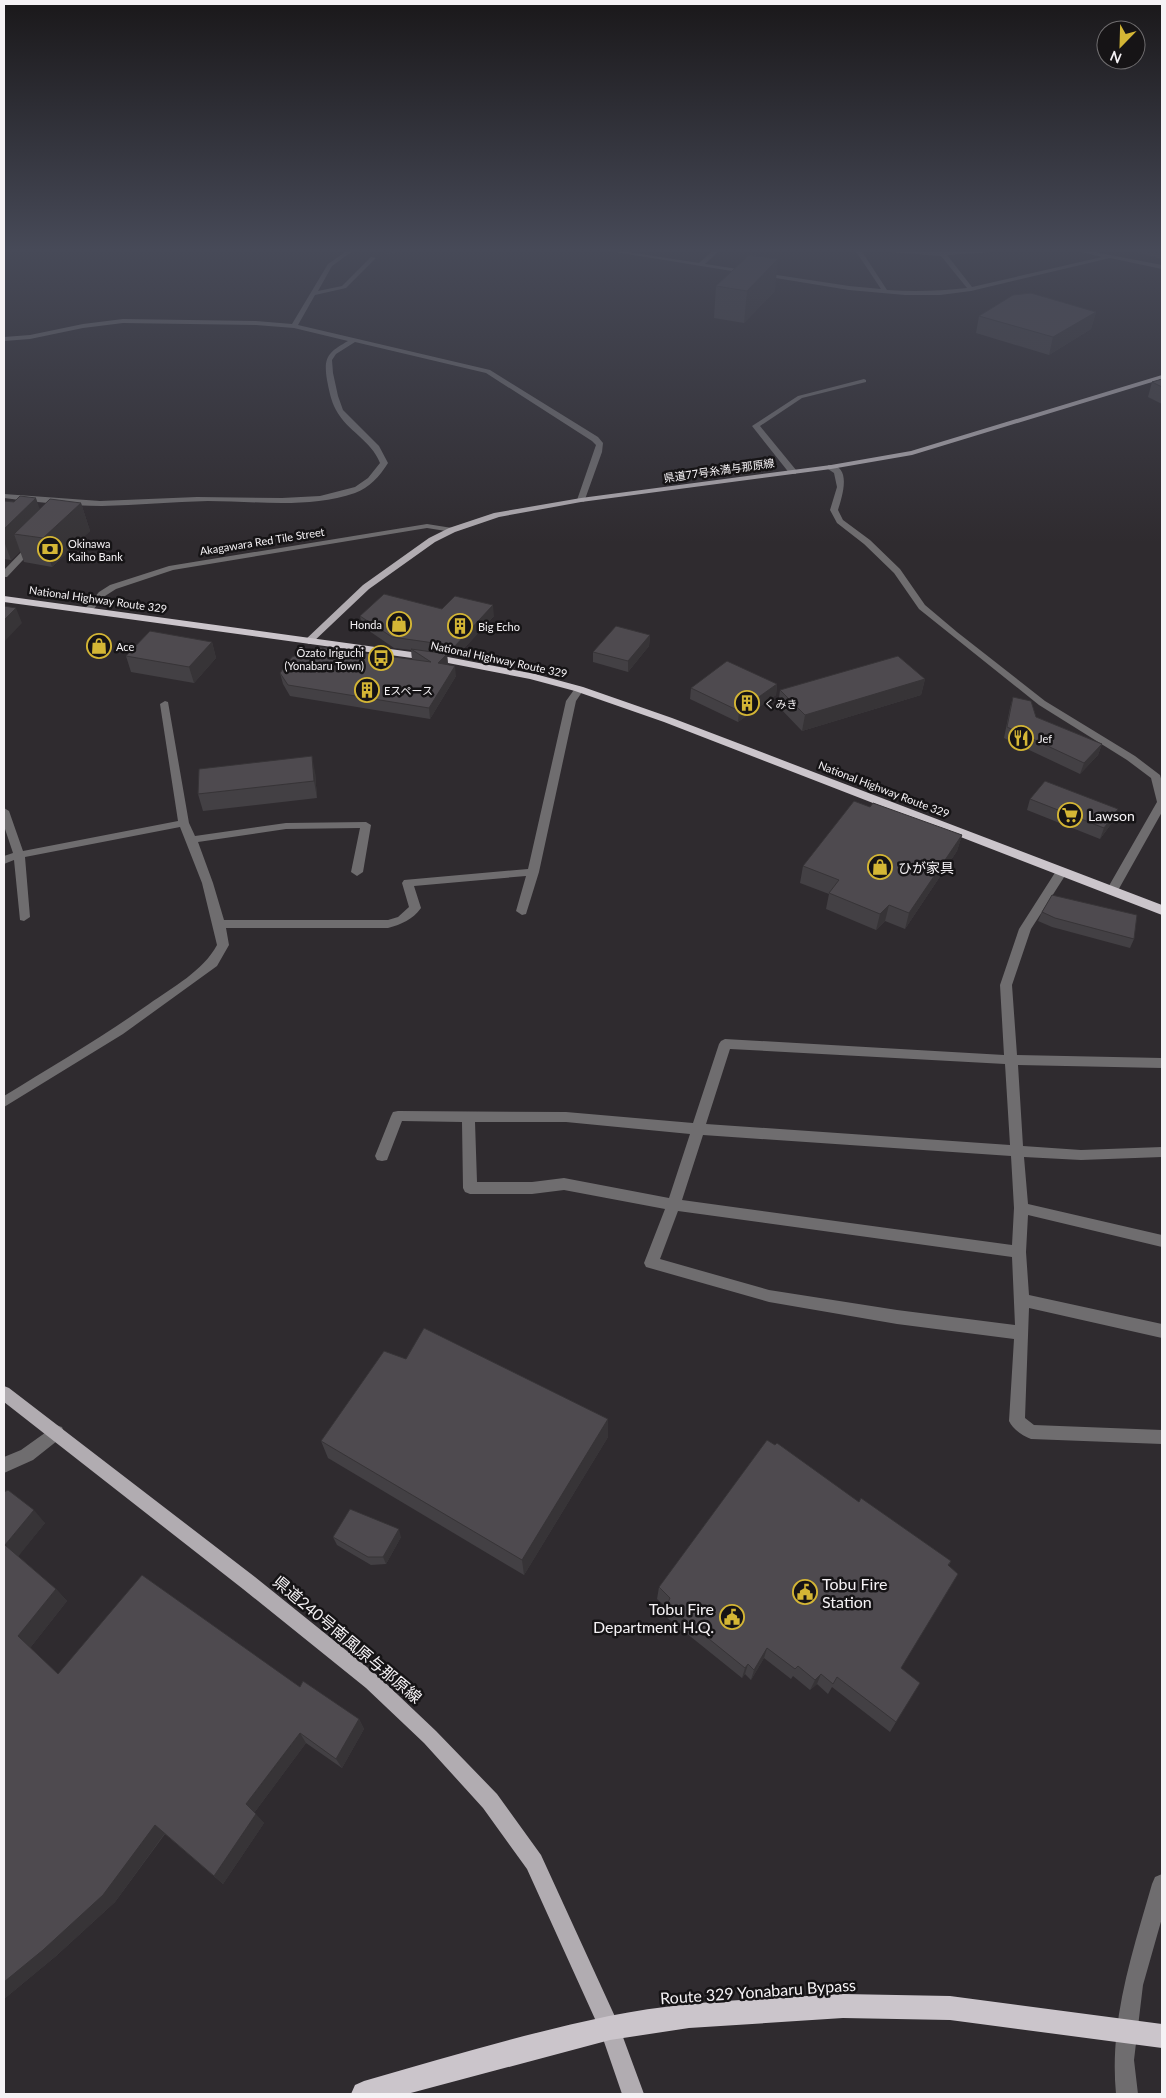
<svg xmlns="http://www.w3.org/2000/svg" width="1166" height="2098" font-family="Lato,'Noto Sans JP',sans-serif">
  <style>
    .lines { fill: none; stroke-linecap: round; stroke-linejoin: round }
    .path { stroke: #757275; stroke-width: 2; stroke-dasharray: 0.5 2; stroke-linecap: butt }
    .minor { fill: #6f6d6f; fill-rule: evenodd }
    .major { fill: #b1acb1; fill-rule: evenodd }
    .highway { fill: #cbc5cb; fill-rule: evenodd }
    .wall { fill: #434044 }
    .shaded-wall { fill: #373437 }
    .building { fill: #4e4a4f; stroke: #373437 }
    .labels { text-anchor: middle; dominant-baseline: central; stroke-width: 5; stroke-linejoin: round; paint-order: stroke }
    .far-street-label { font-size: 11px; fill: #f5f2f5; stroke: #161416 }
    .far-poi-label { font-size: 11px; fill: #f5f2f5; stroke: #161416; text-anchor: start }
    .poi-label { font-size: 14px; fill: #f5f2f5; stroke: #161416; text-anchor: start }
    .near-poi-label { font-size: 16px; fill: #f5f2f5; stroke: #161416; text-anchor: start }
    .near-street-label { font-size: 16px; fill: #f5f2f5; stroke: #161416 }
  </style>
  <rect width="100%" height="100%" fill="#2f2b2f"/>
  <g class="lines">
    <!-- path -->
    <path class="path" d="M387,253L414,250"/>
    <!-- minor -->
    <path class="minor" d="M348,250H354L332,266L318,291L342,286L371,257L376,258L346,288L315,295L298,325L490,370L598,437L603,443L602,452L584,502L577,500L596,445L592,441L486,373L355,342L336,354L332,360L333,373L338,396L343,410L379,446L388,463C380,476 369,488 355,493C308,509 256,501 208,501C173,502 137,505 102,506C69,506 36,502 4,498V494L100,501L197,497L282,498L320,496L355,487L368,478L380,463C371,440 347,431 336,410C331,401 329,390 327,380C323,356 329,352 348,341L294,328L256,325L123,323L83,328L30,339L4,341V337L30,335L83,324L123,319L256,321L292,324L328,264Z
      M603,250H615L699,263L714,250H720L705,264L849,286L881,289L855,250H861L887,290C914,292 940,291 967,288L941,256L890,252L887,250L943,252L995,250L992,252L947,255L972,287L1102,257L1074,250H1084L1162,265V269L1110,258L971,291L940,295H905L849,290Z
      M864,379L866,380V382L802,398L760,426L796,470V474H790L752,426L798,396Z
      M828,465C853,464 842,497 838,510L843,520L870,540L900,569L925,605L957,632L1045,701L1135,756L1160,775L1162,782V812L1116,894H1108L1106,891L1157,802L1151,778L1127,760L1039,705L919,609L894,573L864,544L837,523L830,510L837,487L834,473L828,469Z
      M427,524L452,528L456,530L452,532L427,528L173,570L116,589L105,596L91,612L88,613L84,610L99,592L110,585L169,566Z
      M31,542L38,544L7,577H4V570Z
      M579,686L584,689L576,701L539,872L526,914L522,915L516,911L526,876L414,886L421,908C412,920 402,924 388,928H226L229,945L217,966L123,1034L4,1107V1096C53,1066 102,1037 149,1004C173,987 203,971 217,945L202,883L180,827L25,857L30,917L24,921L20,920L14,860L4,864V856L13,853L4,826V808L9,811L23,851L178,821L160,704L165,701L168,702L189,823L195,836L286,823L366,822L371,825L363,872L357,876L351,872L360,828L286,829L198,842L213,883L224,920H388L398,917L409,907L402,883L404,880L528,869L566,701L576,687Z
      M1062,867L1068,871L1031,929L1012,985L1017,1055L1162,1058V1068L1018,1065L1023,1146L1081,1150L1162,1147V1157L1081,1160L1024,1157L1028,1204L1162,1235V1247L1028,1215L1026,1252L1029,1295L1162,1324V1338L1029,1308L1025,1418L1034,1425L1162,1430V1444L1031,1439C1022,1436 1013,1429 1009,1421L1014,1339L897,1324L769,1302L646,1267L644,1263L665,1209L564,1190L532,1194H470L465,1192L463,1188L462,1122L402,1121L387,1160L382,1161L377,1160L375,1156L391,1116L393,1112L398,1111L566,1112L693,1123L719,1044L721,1041L725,1039L1004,1055L1000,985L1019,929L1058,868ZM730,1049L1005,1064L1010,1145L706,1124ZM475,1122H566L690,1134L669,1198L564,1178L532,1182H477ZM703,1135L1011,1156L1014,1208L1012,1245L682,1200ZM678,1211L1012,1257L1015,1325L897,1310L769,1290L660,1259Z
      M56,1425L62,1427L64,1432L62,1437L33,1460L4,1473V1457L21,1450Z
      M1162,1874V1918L1143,1985L1134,2060L1138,2094H1116C1109,2021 1132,1954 1152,1884L1155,1877Z"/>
    <!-- major -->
    <path class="major" d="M1162,375V379L912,455L831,469L581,502L499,517L455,532L435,542L369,589L312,643L309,644L304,641L363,585L429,538L449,528L494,513L581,498L831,465L911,451Z
      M4,1386L9,1388L255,1577L378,1676L436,1731L497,1794L541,1855L617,2021L644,2094H622L600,2030L527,1869L483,1808L424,1743L366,1688L243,1589L4,1402Z"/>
    <!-- highway -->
    <path class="highway" d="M4,596L448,657L535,674L583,687L672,718L1162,905V915L664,722L575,691L530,679L448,663L4,602Z
      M843,1994L950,1996L1162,2024V2048L950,2020L843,2018L689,2028L610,2040L407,2094H351L355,2085L364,2081C445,2058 527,2033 609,2016C686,2000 765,1999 843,1994Z"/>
  </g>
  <!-- wall -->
  <path class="wall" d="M1118,250H1162V259L1139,253Z
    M716,286L775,291L744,323L714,318Z
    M1096,312L1091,329L1049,355L976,333L979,316Z
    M1162,379V404L1148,397L1152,382Z
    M4,501L39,509L81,503L90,531L52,567L24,562L20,551L11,560L4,559Z
    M442,609L494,616L456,657L447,655L448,665L456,676L430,719L290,696L283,684L280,673L412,660L411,650L394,648L362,626L360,616Z
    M650,635L649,646L628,672L593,662V652Z
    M212,642L216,658L194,683L131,672L126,656Z
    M925,679L921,695L802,731L778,706L780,690Z
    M777,684L776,695L738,722L690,699L691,688Z
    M1013,697L1036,717L1102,744L1098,755L1080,774L1004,738L1010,708Z
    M315,772L317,798L203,811L198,794Z
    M1030,799L1114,820L1100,839L1027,810Z
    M870,807L962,835L957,851L905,929L885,921L876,930L826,909L829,894L800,883L803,866Z
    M1042,912L1134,939L1130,948L1052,927L1038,921Z
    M406,1359L608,1419V1437L524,1575L328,1458L321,1441Z
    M4,1492L45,1523L18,1556L56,1589L67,1601L30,1648L58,1674L300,1687L359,1719L364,1729L342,1768L306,1743L254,1813L264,1823L223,1884L165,1834L115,1902L56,1956L4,1999Z
    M859,1502L951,1561L901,1668L896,1722L890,1732L832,1687L828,1694L817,1684L810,1690L793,1676L791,1679L764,1658L751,1680L745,1674L742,1678L665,1616L666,1607L657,1599L659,1587Z
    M333,1537H401L386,1564L371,1565L337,1545Z"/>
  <!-- shaded-wall -->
  <path class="shaded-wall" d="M778,259L775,291L744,323L747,291Z
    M1096,312L1091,329L1049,355L1053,337Z
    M36,498L45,525L14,534L20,551L11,560L4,541V529Z
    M81,503L90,531L52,567L43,538Z
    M493,605L494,616L456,657L455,646Z
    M16,608L22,623L4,642V620Z
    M650,635L649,646L628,672V661Z
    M212,642L216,658L194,683L189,667Z
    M447,654L448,665L438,663Z
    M455,666L456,676L430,719L429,708Z
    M925,679L921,695L802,731L805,715Z
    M777,684L776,695L738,722L739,711Z
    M1102,744L1098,755L1080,774L1084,763Z
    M312,756L315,772L317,798L314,781Z
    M1118,809L1114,820L1100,839L1104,828Z
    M962,835L957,851L905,929L909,913Z
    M889,905L885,921L876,930L880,914Z
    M608,1419V1437L524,1575L522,1560Z
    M34,1510L45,1523L17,1558L5,1545Z
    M399,1529L401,1537L386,1564L383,1557Z
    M56,1589L67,1601L30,1648L18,1636Z
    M767,1648L764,1658L751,1680L754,1670Z
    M748,1664L745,1674L742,1678L745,1668Z
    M821,1674L817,1684L810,1690L815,1680Z
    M359,1719L364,1729L342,1768L336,1759Z
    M300,1733L306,1743L254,1813L246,1804Z
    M256,1814L264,1823L223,1884L214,1876Z
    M155,1825L165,1833L115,1902L56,1956L4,1999V1982Z"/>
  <!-- building -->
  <path class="building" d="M749,255L778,259L747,291L716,286Z
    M1031,293L1096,312L1053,337L979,316L1013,295Z
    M1162,379V387L1152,382Z
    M20,496L36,498L4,529V501L14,502Z
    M50,499L81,503L43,538L14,534Z
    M384,594L442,609L455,596L493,605L455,646L392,637L360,616Z
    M4,606L16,608L4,620Z
    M616,626L650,635L628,661L593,652Z
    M150,631L212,642L189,667L126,656Z
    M319,647L431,662L411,649L447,654L438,663L455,666L429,708L288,685L280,673L292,657Z
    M898,656L925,679L805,715L780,690Z
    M727,661L777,684L739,711L691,688Z
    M1013,697L1031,701L1036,717L1102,744L1084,763L1007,727Z
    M312,756L314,781L198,794L199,769Z
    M1045,781L1118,809L1104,828L1030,799Z
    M854,801L870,807L873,803L962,835L909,913L889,905L880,914L829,893L839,880L803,866Z
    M1052,895L1137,915L1134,939L1055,918L1042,912Z
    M424,1328L608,1419L522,1560L321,1441L384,1351L406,1359Z
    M767,1440L775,1445L777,1443L859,1502L861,1498L951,1561L948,1565L958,1574L901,1668L920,1683L896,1722L837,1677L833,1684L821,1674L815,1680L798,1666L795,1669L767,1648L754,1670L748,1664L745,1668L667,1605L670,1598L659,1587Z
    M8,1490L34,1510L5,1545L56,1589L18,1636L58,1674L142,1575L300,1687L303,1681L359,1719L336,1759L300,1733L246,1804L256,1814L214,1876L155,1825L103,1895L43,1950L4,1982V1492Z
    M350,1509L399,1529L383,1557H368L333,1537Z"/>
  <!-- sky -->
  <linearGradient id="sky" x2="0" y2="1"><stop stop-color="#1a181a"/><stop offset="0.46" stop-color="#474a58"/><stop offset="1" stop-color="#474a58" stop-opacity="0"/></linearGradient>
  <rect width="1166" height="543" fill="url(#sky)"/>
  <!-- icons -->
  <defs>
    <symbol id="bank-ring" viewBox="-11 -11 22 22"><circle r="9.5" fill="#161416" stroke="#d4b635" stroke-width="1.5"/><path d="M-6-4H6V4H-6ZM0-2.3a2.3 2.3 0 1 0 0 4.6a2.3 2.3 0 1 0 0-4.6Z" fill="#d4b635"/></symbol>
    <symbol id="shop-ring" viewBox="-11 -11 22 22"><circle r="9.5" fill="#161416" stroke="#d4b635" stroke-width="1.5"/><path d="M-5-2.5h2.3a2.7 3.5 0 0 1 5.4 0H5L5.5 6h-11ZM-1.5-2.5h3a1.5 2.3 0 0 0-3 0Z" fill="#d4b635"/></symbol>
    <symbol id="building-ring" viewBox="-11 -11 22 22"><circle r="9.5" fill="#161416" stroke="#d4b635" stroke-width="1.5"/><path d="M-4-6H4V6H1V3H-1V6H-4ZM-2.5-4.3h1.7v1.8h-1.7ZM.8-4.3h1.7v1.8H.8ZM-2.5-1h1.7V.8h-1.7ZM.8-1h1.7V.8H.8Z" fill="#d4b635"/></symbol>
    <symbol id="bus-ring" viewBox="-11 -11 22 22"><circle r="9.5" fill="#161416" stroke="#d4b635" stroke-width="1.5"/><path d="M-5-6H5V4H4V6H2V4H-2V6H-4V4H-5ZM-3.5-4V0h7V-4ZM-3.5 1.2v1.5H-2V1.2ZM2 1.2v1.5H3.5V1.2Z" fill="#d4b635"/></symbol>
    <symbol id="restaurant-ring" viewBox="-11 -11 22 22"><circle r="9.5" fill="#161416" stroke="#d4b635" stroke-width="1.5"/><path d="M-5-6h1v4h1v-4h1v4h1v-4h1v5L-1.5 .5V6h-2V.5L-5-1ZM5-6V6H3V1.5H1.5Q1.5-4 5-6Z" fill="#d4b635"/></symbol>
    <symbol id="supermarket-ring" viewBox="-11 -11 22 22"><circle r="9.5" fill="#161416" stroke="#d4b635" stroke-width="1.5"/><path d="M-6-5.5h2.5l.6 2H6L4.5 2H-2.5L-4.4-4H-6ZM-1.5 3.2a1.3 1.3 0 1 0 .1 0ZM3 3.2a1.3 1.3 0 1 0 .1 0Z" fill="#d4b635"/></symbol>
    <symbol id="civic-ring" viewBox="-11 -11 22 22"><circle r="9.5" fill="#161416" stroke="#d4b635" stroke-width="1.5"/><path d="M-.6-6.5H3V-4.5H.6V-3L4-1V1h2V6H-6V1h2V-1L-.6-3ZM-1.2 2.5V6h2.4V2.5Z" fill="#d4b635"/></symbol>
  </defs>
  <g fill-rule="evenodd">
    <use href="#bank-ring" x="36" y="535" width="28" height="28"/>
    <use href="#shop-ring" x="385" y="610" width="28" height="28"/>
    <use href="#building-ring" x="446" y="612" width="28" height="28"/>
    <use href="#shop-ring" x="85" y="632" width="28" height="28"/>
    <use href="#bus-ring" x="367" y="644" width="28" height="28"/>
    <use href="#building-ring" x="353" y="676" width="28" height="28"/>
    <use href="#building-ring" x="733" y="689" width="28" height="28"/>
    <use href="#restaurant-ring" x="1007" y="724" width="28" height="28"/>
    <use href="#supermarket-ring" x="1056" y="801" width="28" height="28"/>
    <use href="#shop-ring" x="866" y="853" width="28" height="28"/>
    <use href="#civic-ring" x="791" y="1578" width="28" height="28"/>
    <use href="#civic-ring" x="718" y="1603" width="28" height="28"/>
  </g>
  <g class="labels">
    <!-- far-street labels -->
    <g class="far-street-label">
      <text transform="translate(719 470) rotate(-8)">県道77号糸満与那原線</text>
      <text transform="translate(262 541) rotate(-9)">Akagawara Red Tile Street</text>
      <text transform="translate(98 599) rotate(8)">National Highway Route 329</text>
      <text transform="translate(499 659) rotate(12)">National Highway Route 329</text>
      <text transform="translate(884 789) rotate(21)">National Highway Route 329</text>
    </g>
    <!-- far-poi labels -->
    <g class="far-poi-label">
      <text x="68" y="543">Okinawa<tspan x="68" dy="13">Kaiho Bank</tspan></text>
      <text x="382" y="624" text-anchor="end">Honda</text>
      <text x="478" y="626">Big Echo</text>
      <text x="116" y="646">Ace</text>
      <text x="364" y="652" text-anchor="end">Ōzato Iriguchi<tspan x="364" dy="13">(Yonabaru Town)</tspan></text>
      <text x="384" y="690">Eスペース</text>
      <text x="764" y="703">くみき</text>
      <text x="1038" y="738">Jef</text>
    </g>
    <!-- poi labels -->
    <g class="poi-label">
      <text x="1088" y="815">Lawson</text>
      <text x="898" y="867">ひが家具</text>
    </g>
    <!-- near-poi labels -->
    <g class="near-poi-label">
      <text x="822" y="1583">Tobu Fire<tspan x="822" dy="18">Station</tspan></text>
      <text x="714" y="1608" text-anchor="end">Tobu Fire<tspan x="714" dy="18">Department H.Q.</tspan></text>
    </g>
    <!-- near-street labels -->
    <g class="near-street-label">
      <text transform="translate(348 1639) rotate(40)">県道240号南風原与那原線</text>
      <text transform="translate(758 1991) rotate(-4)">Route 329 Yonabaru Bypass</text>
    </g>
  </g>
  <!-- border -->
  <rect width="1166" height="2098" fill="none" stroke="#f5f2f5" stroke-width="10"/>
  <!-- north arrow -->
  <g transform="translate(1121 45) rotate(203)"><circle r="24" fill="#161416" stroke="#6f6d6f"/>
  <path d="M0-4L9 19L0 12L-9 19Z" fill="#d4b635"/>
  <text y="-8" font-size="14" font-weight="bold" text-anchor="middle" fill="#f5f2f5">N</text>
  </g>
</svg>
